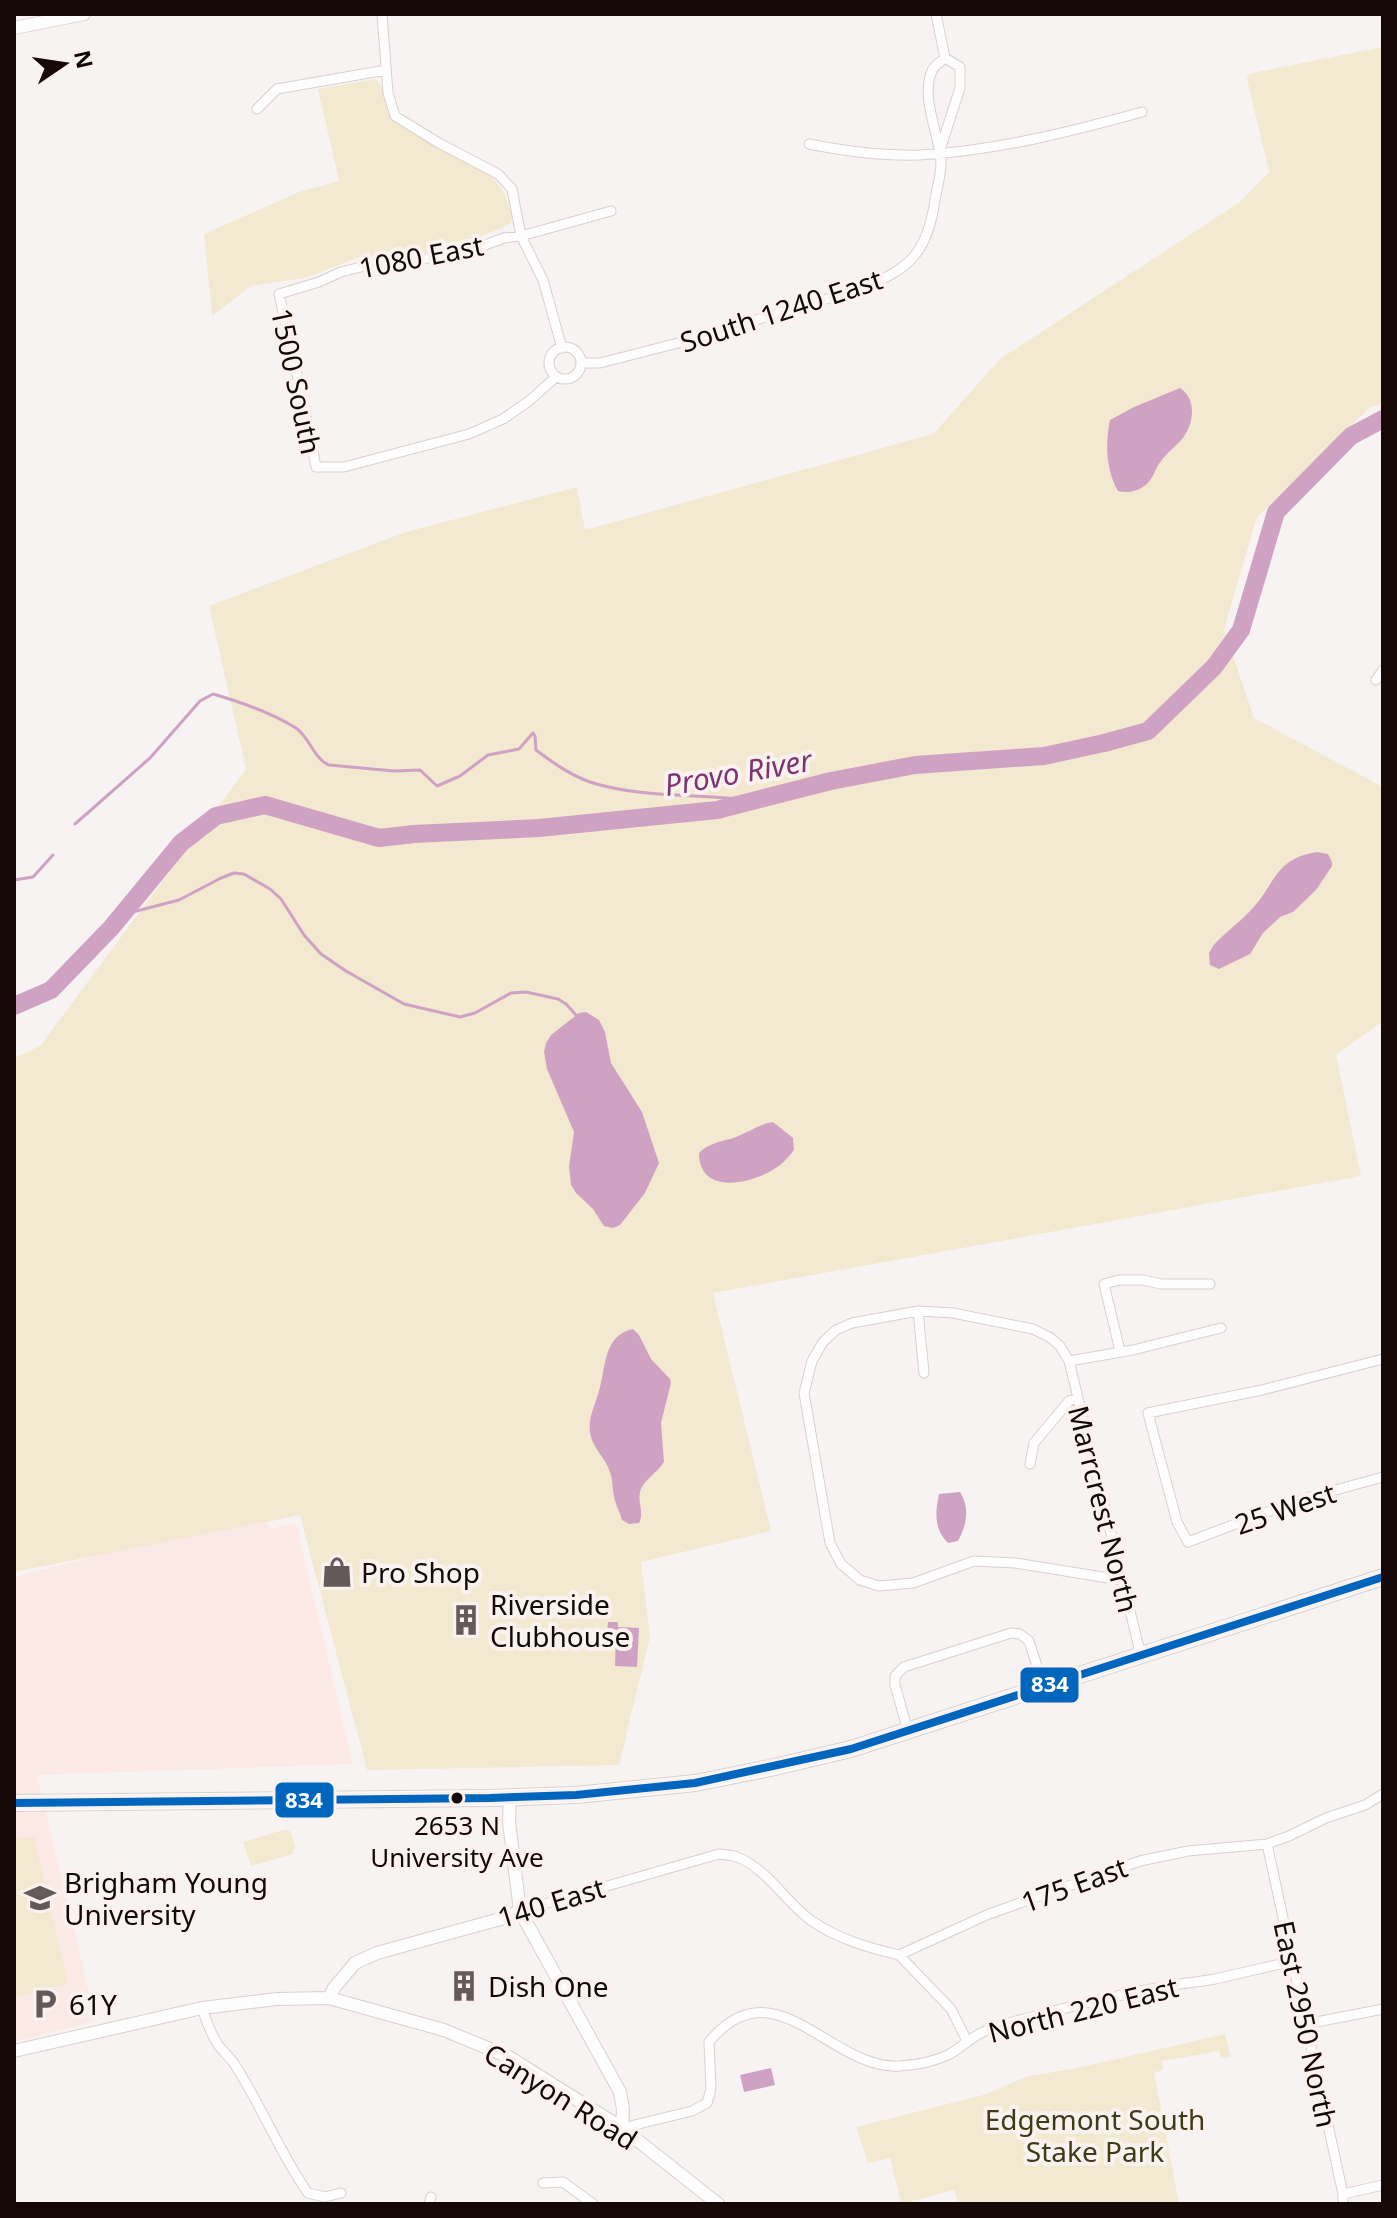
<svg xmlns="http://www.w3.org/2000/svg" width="1397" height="2218" font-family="'Noto Sans',sans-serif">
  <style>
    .built { fill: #fbe9e5 }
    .green { fill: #f2e9d0 }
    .water { fill: #cfa2c4 }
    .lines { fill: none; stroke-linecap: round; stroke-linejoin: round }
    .stream { stroke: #cfa2c4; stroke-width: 3 }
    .river { stroke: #cfa2c4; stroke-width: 18 }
    .street-casing { stroke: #d9d0cd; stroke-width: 11 }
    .secondary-casing { stroke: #d9d0cd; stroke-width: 14 }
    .highway-casing { stroke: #d9d0cd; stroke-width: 18 }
    .street { stroke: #fefdfd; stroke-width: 9 }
    .secondary { stroke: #fefdfd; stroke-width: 12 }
    .highway { stroke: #fefdfd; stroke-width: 16 }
    .bus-1-casing { stroke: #fbf2f0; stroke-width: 14 }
    .bus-1 { stroke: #0065bd; stroke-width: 8 }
    .bus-dot { fill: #150806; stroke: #fbf2f0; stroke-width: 3 }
    .labels { text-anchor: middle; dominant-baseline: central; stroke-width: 8; stroke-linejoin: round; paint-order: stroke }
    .bus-label { font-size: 26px; fill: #150806; stroke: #fbf2f0 }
    .street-label { font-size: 28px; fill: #150806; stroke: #fbf2f0 }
    .poi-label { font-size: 28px; fill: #150806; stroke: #fbf2f0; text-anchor: start }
    .park-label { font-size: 28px; fill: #423918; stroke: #fbf2f0 }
    .water-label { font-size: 30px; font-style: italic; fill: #7d3471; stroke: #fbf2f0 }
    .line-badge { stroke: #fbf2f0; stroke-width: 3 }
    .badge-label { font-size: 22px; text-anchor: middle; font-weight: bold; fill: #fff }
  </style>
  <rect width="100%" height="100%" fill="#f8f3f3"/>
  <!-- built -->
  <path class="built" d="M256,1515L270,1529L296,1523L353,1764L37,1775L96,2021L14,2042V1577Z"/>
  <!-- green -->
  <path class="green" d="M1383,47V403L1369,408L1257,517L1224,629L1254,718L1383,787V1021L1336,1055L1361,1176L713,1293L771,1531L641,1562L650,1637L619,1765L367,1770L300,1515L14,1572V1058L40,1046L246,769L209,606L406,532L577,487L585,530L933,434L1000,359L1240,202L1269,172L1247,79L1248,74Z
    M376,79C385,88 383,99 388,110C392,118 400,124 407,129L489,175C503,187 509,201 512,220L508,225L502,228L446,250L360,257L305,278L251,286L212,316L204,234L299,192L339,181L318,89Z
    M286,1829L291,1832L295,1848L293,1854L251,1866L243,1842Z
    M34,1837L68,1983L14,1997V1838Z
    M1225,2034L1231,2057L1221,2058L1219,2051L1162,2061L1163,2068L1161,2071L1154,2072L1179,2204H958L954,2190L901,2204L890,2158L868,2163L856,2127L987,2094L1025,2077L1082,2067Z"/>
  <!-- water -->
  <path class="water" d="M1180,388C1197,399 1194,423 1183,438C1176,446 1167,453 1161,461C1154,470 1153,481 1143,487C1135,492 1127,493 1118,491C1106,471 1105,443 1110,420L1134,407Z
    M1317,852L1328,854L1332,862V866L1316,890L1293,912L1280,917L1263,933L1250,954L1219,969L1210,965L1209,953L1213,946C1224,933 1238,924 1250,911C1276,885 1273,859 1317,852Z
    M586,1012L599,1020L605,1032L611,1063L642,1112L659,1163L645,1193L620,1225L613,1228L604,1226L593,1209L576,1193L571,1185L569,1166L574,1132L547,1069L544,1052L546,1043L551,1035L579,1013Z
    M773,1122L793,1138L794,1150C790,1155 785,1161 780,1165C757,1183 699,1198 699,1153C710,1142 722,1142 736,1137C749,1132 760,1124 773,1122Z
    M633,1329L639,1335L651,1359L670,1379L671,1383L661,1423L664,1462C658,1472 645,1479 641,1489C636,1501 645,1512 639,1523L629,1524L622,1520C620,1512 615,1504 614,1496C612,1488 613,1480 610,1472C605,1457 593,1449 590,1433C588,1416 595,1406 599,1391C606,1368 603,1335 633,1329Z
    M960,1492C970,1508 967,1524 958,1541L948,1543C934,1529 935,1513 939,1494Z
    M608,1622H618V1627L639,1628L637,1667L615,1666L616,1633L607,1632Z
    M771,2068L775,2085L744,2092L740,2075Z"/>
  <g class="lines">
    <!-- stream -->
    <path class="stream" d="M75,824L150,758L200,701L213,694C241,702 271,713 296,728C310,738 314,759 329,765L394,771L420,770L437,786L460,776L488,755L519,749L533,733L535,736L536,750C552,762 570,775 590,782C643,799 701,793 756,801
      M14,880L33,877L53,855
      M121,915L179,900L221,878L234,873L244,874L270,889L281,899L304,935L321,954L346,971L404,1004L460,1017L475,1013L511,993L526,992L558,999L566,1004L576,1015"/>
    <!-- river -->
    <path class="river" d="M14,1006L51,990L111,928L181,843L216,816L265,805L379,838L414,834L539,828L717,810L831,781L915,765L1044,756L1104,743L1148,731L1214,667L1241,630L1276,512L1351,436L1383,419"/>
    <defs>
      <path id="street" d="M382,14L388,93L395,116L437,142L498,174L512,189L521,236L543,280L562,348
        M936,14L945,58L960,67V88L940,150
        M257,109L277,89L386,70
        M809,144C844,151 883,156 919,155C994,151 1070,132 1142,112
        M549 363a16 16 0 1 1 32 0a16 16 0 1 1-32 0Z
        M581,363H600L678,343L860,289C909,269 927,255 935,200C937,188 941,175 941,163C940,136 920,98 932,71C934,65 941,62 945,58
        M556,377L529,401L503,419L469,434L344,467H316L307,419L279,294L319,282L341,272L365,266L460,254L504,238L521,236L611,211
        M1376,680L1383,670
        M918,1311L924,1373
        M1120,1351L1104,1284L1119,1280H1143L1161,1284H1210
        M1383,1359L1262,1390L1148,1413L1177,1522L1188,1542L1299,1500L1383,1477
        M1069,1361L1133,1350L1221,1328
        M1030,1464L1034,1443L1069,1401L1078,1398
        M1121,1580L1015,1563L974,1561L913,1583L879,1586L860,1580L841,1564L830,1543L804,1393L812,1361L823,1342L836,1330L852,1323L918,1311L953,1313L1033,1329L1051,1338L1060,1346L1069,1361L1141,1656
        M908,1731L895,1685V1676L904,1667L1011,1633L1020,1634L1029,1641L1044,1688
        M1267,1844L1343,2194V2204
        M520,1911L719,1854C725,1855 732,1855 737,1857C768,1869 786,1903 812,1921C838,1939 869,1948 899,1955L989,1914L1140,1861L1188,1851L1267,1844L1289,1836L1326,1818L1365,1805L1383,1794
        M899,1955L951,2009L967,2041
        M202,2008C206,2020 210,2032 217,2043C221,2050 228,2055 233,2062C261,2104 279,2152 308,2193L325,2197L341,2193
        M1306,2024L1383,2009
        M622,2128L692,2111L707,2103L711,2089L709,2042C775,1962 831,2071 900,2066C915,2065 933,2062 948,2055C960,2049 970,2038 983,2032C999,2025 1019,2020 1036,2016C1078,2004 1123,1994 1167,1986C1183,1983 1199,1982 1215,1979C1241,1973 1267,1967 1293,1961
        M543,2183L563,2182L593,2204
        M1343,2194L1383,2185
        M429,2204L431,2197"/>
      <path id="secondary" d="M14,28L84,14
        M510,1798L509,1822L520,1911L620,2092L623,2109L622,2128
        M329,1998L334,1988L355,1963L377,1953L504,1918L520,1911
        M14,2051L202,2008L277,1999L329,1998L444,2030L509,2057L622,2128L718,2204"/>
      <path id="highway" d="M14,1803L490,1798L576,1795L695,1783L770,1768L851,1749L1383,1577"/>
    </defs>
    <!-- street casing -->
    <use href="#street" class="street-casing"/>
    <!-- secondary casing -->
    <use href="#secondary" class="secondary-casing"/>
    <!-- highway casing -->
    <use href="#highway" class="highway-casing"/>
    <!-- street -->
    <use href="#street" class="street"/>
    <!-- secondary -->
    <use href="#secondary" class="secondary"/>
    <!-- highway -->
    <use href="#highway" class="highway"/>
    <defs>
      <path id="bus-1" d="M14,1803L490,1798L576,1795L695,1783L851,1749L1383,1577"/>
    </defs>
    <!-- bus-1 casing -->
    <use href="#bus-1" class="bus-1-casing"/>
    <!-- bus-1 -->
    <use href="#bus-1" class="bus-1"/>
  </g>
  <!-- icons -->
  <defs>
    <symbol id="shop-bare" viewBox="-9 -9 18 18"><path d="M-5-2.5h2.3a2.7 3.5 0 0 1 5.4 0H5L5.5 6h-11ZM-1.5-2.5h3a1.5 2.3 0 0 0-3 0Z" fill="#645a59" stroke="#fbf2f0" stroke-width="2.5" paint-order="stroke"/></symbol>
    <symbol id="building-bare" viewBox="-9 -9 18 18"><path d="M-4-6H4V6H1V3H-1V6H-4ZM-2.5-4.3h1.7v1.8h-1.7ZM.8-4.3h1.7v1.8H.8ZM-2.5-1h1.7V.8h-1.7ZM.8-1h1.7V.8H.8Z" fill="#645a59" stroke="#fbf2f0" stroke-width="2.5" paint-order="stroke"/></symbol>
    <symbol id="university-bare" viewBox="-9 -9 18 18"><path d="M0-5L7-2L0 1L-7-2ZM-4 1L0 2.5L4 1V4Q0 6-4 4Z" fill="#645a59" stroke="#fbf2f0" stroke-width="2.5" paint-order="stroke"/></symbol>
    <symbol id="parking-bare" viewBox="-9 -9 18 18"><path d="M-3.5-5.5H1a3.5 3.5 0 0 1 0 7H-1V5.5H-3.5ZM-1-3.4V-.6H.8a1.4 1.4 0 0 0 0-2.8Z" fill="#645a59" stroke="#fbf2f0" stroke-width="2.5" paint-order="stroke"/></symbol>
  </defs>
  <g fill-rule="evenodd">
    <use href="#shop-bare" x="315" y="1550" width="44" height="44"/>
    <use href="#building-bare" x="444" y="1598" width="44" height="44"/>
    <use href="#university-bare" x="18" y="1876" width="44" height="44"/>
    <use href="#building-bare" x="442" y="1964" width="44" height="44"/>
    <use href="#parking-bare" x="23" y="1982" width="44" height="44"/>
  </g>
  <!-- markers -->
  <circle class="bus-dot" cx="457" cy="1798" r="7"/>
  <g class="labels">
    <!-- bus labels -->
    <g class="bus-label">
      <text x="457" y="1825">2653 N<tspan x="457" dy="32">University Ave</tspan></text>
    </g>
    <!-- street labels -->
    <g class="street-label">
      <text transform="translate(421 256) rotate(-11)">1080 East</text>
      <text transform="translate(781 310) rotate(-18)">South 1240 East</text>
      <text transform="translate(297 381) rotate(78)">1500 South</text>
      <text transform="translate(1285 1508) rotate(-19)">25 West</text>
      <text transform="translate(1104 1509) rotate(76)">Marrcrest North</text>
      <text transform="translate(1074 1884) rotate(-20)">175 East</text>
      <text transform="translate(551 1902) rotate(-17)">140 East</text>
      <text transform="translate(1083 2009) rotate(-14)">North 220 East</text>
      <text transform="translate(1306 2024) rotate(78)">East 2950 North</text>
      <text transform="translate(561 2096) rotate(32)">Canyon Road</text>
    </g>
    <!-- poi labels -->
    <g class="poi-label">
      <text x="361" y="1572">Pro Shop</text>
      <text x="490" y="1604">Riverside<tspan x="490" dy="32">Clubhouse</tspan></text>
      <text x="64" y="1882">Brigham Young<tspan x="64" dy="32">University</tspan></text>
      <text x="488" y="1986">Dish One</text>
      <text x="69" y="2004">61Y</text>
    </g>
    <!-- park labels -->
    <g class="park-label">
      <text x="1095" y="2119">Edgemont South<tspan x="1095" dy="32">Stake Park</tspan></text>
    </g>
    <!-- water labels -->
    <g class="water-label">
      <text transform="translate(738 772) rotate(-10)">Provo River</text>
    </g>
  </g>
  <g class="line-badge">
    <rect x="1019" y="1666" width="61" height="38" rx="8" fill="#0065bd"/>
    <rect x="274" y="1781" width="61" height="38" rx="8" fill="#0065bd"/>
  </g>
  <g class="badge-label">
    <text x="1050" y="1692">834</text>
    <text x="304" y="1808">834</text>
  </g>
  <!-- border -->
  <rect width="1397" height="2218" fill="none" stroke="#150806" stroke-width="32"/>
  <!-- north arrow -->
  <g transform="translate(64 64) rotate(77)" stroke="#fbf2f0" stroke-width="6" paint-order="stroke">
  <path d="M0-6L14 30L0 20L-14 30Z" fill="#150806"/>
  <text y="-12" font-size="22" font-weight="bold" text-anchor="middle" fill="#150806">N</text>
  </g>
</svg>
